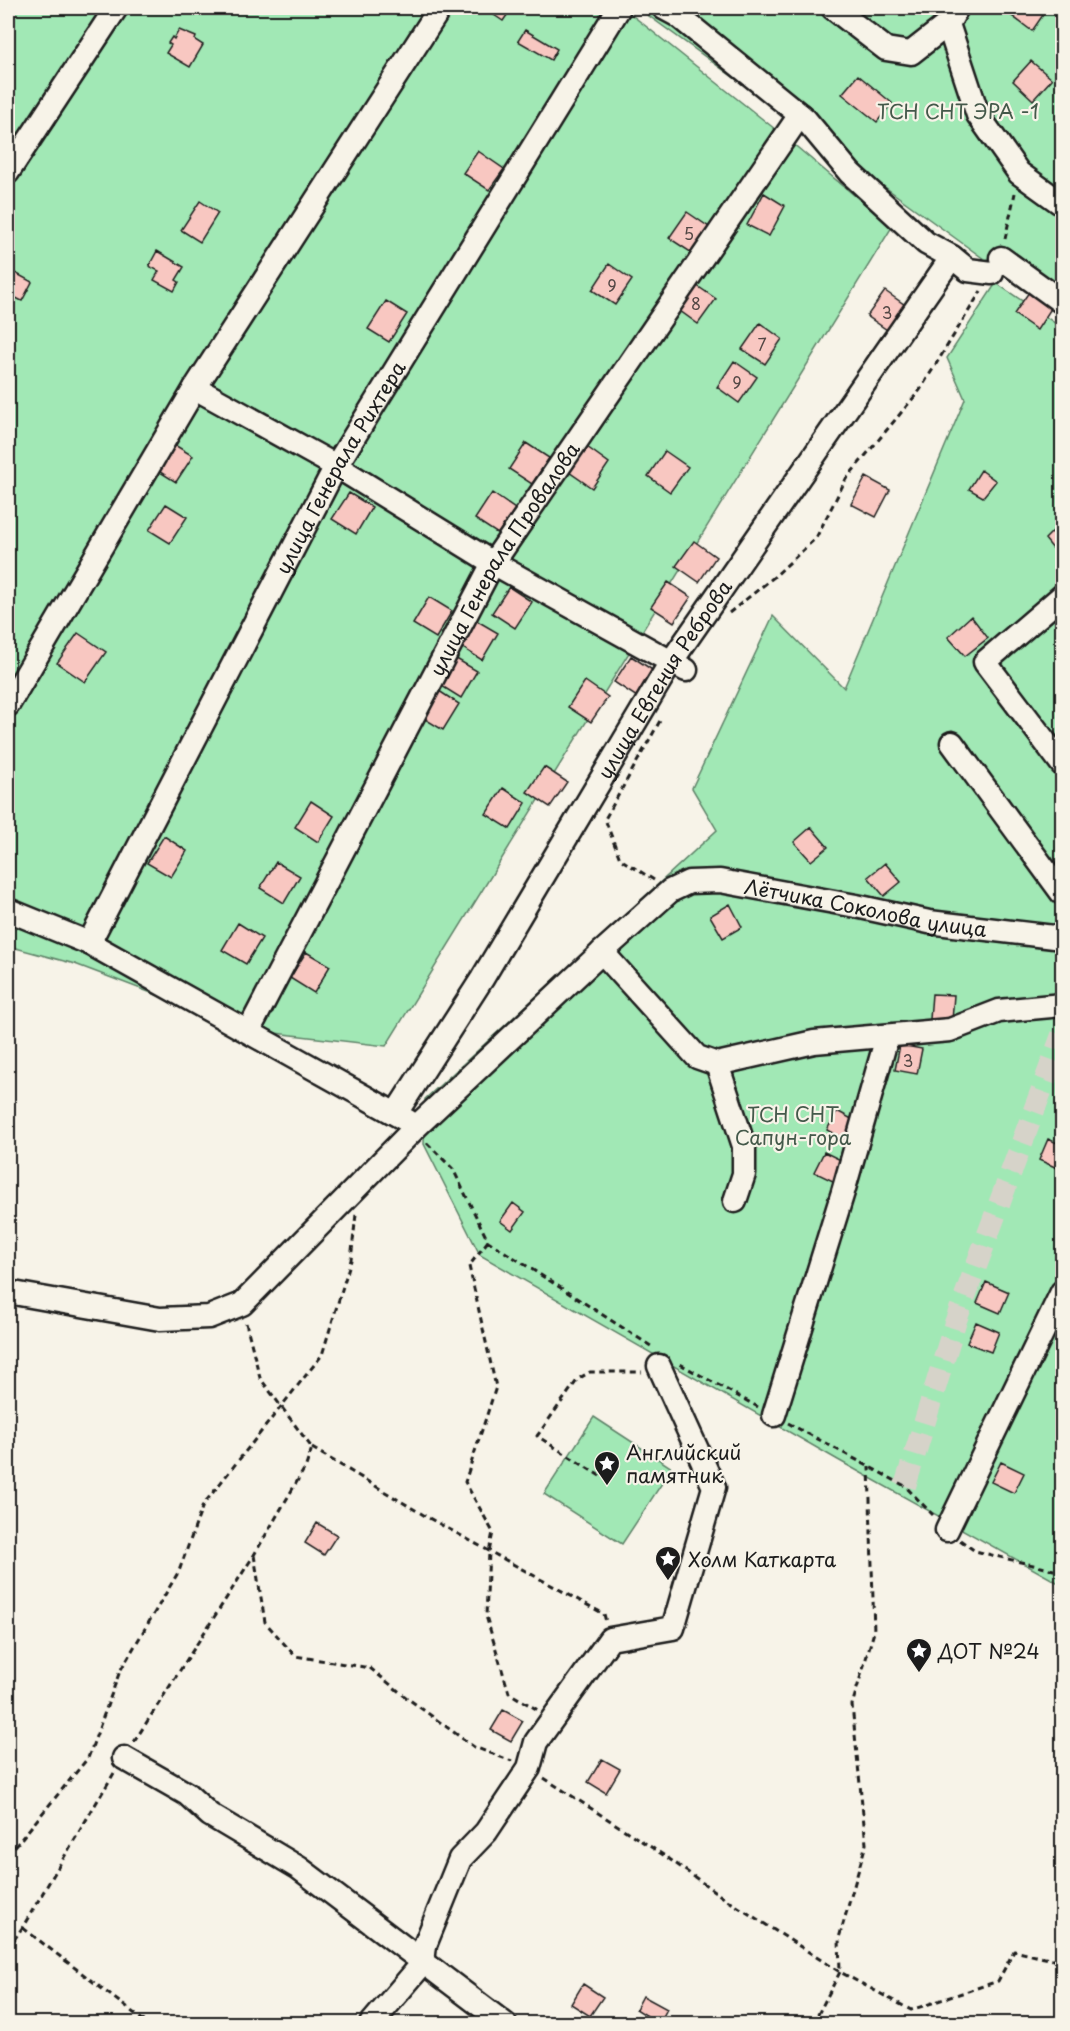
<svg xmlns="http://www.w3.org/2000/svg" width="1070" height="2031" font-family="'Playpen Sans',sans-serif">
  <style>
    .green { fill: #a1e8b5; stroke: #5e8268; stroke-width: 1.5 }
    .building { fill: #f8c7c1; stroke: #1c1c1c; stroke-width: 1.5 }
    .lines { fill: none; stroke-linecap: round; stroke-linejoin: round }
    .minor-tunnel { stroke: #d6d3c9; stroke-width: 22; stroke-dasharray: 22 11; stroke-linecap: butt }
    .minor-casing { stroke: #1c1c1c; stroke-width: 27 }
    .path { stroke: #1c1c1c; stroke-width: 3; stroke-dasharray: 6 4.5; stroke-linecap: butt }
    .minor { stroke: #f7f3e8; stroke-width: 22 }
    .labels { text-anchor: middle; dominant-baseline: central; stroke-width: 4.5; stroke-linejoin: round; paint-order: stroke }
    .number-label { font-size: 16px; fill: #534745 }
    .park-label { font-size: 20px; fill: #44594a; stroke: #f7f3e8 }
    .street-label { font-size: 20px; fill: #1c1c1c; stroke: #f7f3e8 }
    .poi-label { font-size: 20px; fill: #1c1c1c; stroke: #f7f3e8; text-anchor: start }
  </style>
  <rect width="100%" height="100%" fill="#f7f3e8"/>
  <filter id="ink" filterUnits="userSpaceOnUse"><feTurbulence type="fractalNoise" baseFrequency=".0167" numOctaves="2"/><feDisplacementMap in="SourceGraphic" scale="12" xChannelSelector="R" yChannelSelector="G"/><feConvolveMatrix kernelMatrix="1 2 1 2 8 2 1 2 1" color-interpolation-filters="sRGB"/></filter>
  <g filter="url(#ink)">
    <!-- green -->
    <path class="green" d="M8,8H623L785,137L892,227L386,1046L249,1030L75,964L8,946Z
      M638,8H1062V311L984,259Z
      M996,283L1062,328V1585L838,1460L480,1255L424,1144L425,1099L717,830L692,788L773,616L844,688L965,399L947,358Z
      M594,1417L672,1468L622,1544L544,1494Z"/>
    <!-- building -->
    <path class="building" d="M486,8H512L503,21L485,9Z
      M1012,8H1033L1043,15L1032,31L1008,13Z
      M179,30L196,37L195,40L203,45L190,67L166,53L171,45L168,43L172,37L174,39Z
      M525,30L557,49L551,60L518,41Z
      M1031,61L1052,79L1033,100L1013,81Z
      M858,75L892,103L877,122L842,94Z
      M478,151L504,169L489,190L463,173Z
      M764,193L785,206L769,236L747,225Z
      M200,201L218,213L200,242L181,230Z
      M687,212L709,227L692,253L669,238Z
      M157,251L184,267L176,280L179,282L174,291L154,280L159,271L149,266Z
      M609,264L632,280L615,305L592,290Z
      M8,269L32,282L22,301L8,294Z
      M693,283L716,299L698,324L676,308Z
      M1031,289L1054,304L1037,330L1014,314Z
      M885,291L908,307L890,332L867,316Z
      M386,301L407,314L389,342L368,329Z
      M760,323L782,339L765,364L742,349Z
      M734,361L757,377L739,403L717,387Z
      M168,441L193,456L176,482L152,467Z
      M526,443L549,458L532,484L509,469Z
      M587,447L609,463L592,488L569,472Z
      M665,451L688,467L670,492L648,476Z
      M981,470L996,481L983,497L969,489Z
      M866,477L890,490L876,517L851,504Z
      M349,493L372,507L356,534L332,519Z
      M492,493L515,509L498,534L475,519Z
      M166,504L187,517L170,543L149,530Z
      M1062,522V552L1058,555L1045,539Z
      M694,541L716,557L699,582L676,566Z
      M668,582L691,597L674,622L651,607Z
      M509,587L532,602L515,628L492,613Z
      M429,597L452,611L436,638L413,624Z
      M971,616L988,638L965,656L948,637Z
      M474,619L498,633L482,660L458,645Z
      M78,633L106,652L85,682L57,663Z
      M631,656L654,671L637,697L614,682Z
      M453,657L477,671L461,698L437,683Z
      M585,681L608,697L591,722L568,707Z
      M436,689L459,704L443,730L420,716Z
      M544,767L567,782L550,807L527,792Z
      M503,788L526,803L510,829L486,814Z
      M311,801L334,816L318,842L295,827Z
      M811,827L828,847L811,861L794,842Z
      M164,836L187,851L171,877L147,863Z
      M276,862L300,876L284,903L260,888Z
      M885,863L901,882L884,896L868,877Z
      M730,904L742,927L723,938L710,916Z
      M238,923L262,938L246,964L222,950Z
      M306,952L330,966L314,993L290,978Z
      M932,994L954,995L952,1021L930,1019Z
      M900,1045L922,1049L917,1074L895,1070Z
      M837,1111L859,1123L849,1142L827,1130Z
      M1048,1139L1062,1145V1170L1039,1160Z
      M824,1152L847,1163L837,1183L814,1172Z
      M513,1203L525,1212L512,1230L500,1221Z
      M986,1282L1009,1292L1000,1313L977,1303Z
      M976,1322L999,1332L991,1352L967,1343Z
      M1001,1462L1024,1473L1014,1493L991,1482Z
      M317,1523L337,1535L324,1555L305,1543Z
      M503,1710L523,1721L511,1741L491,1730Z
      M602,1759L620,1769L606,1793L588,1782Z
      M583,1984L603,1997L590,2016L571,2004Z
      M643,1996L667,2009L659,2024H645L649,2017L636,2009Z"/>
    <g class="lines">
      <!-- minor-tunnel -->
      <path class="minor-tunnel" d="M905,1486L955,1323L1062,1035"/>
      <defs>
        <g id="minor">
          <path d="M664,8L677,15L805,119L850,173L926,243L952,257L968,270L992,273"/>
          <path d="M833,8L886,49L911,53L948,24"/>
          <path d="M957,8L948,24L978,115L1019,173L1062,204"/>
          <path d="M8,172L116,8"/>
          <path d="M1001,258L1062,302"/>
          <path d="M195,388L336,466L493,563L686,670"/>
          <path d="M1062,596L985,662L1062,764"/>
          <path d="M8,705L195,388L440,8"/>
          <path d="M952,743L1062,893"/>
          <path d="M8,910L89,943L408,1121"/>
          <path id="s1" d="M89,943L336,466L619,8"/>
          <path d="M602,952L697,1057L717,1064L814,1042L950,1030L999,1011L1062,1005"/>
          <path id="s2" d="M249,1030L493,563L800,115"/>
          <path d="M717,1064L744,1146V1174L735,1201"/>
          <path id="s3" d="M396,1113L482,979L671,662L952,257"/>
          <path id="s4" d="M8,1292L160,1319L209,1317L242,1304L417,1126L602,952L670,891L689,882L720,881L856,906L929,922L1062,938"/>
          <path d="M774,1415L843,1192L887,1037"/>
          <path d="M947,1530L1062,1292"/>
          <path d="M124,1758L187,1794L210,1815L299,1868L505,2024"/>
          <path d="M371,2024L423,1963L425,1945L460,1859L486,1832L529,1768L536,1742L610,1639L673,1628L714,1487L659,1366"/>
        </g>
      </defs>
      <!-- minor casing -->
      <use href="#minor" class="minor-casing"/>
      <!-- path -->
      <path class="path" d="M1005,239L1015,193
        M729,613L774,577L816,538L846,479L920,390L981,291
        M654,880L620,859L605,819L661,719
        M427,1143L453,1169L488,1241L654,1348
        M488,1241L469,1266L496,1387L465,1482L493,1532L489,1552L486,1616L509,1693L538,1710
        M680,1364L758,1407
        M788,1423L905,1486L933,1515
        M312,1448L427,1517L604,1614L606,1622
        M600,1476L537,1436L578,1379L590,1372H642
        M960,1540L975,1551L1062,1572
        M254,1555L265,1622L295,1656L370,1668L407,1698L474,1747L512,1761
        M134,1742L254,1555L306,1466L312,1448L260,1378L246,1323
        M544,1778L668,1858L721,1896L840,1972L911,2010L998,1981L1014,1951L1062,1962
        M8,1855L88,1758L120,1671L179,1571L203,1505L322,1355L351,1260L356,1214
        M23,1928L148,2024
        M8,1949L22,1928L114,1773
        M813,2024L840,1972L839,1938L866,1844L852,1705L874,1632L869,1467"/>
      <!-- minor -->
      <use href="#minor" class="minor"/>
    </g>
  </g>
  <!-- icons -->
  <defs>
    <symbol id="sight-pin" viewBox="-11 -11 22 30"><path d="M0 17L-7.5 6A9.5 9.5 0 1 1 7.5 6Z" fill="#1c1c1c" stroke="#f7f3e8"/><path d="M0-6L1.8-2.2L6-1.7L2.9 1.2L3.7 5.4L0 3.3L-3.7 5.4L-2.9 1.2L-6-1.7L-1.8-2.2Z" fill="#fff"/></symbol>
  </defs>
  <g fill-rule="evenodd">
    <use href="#sight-pin" x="592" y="1449" width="30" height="40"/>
    <use href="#sight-pin" x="653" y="1544" width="30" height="40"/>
    <use href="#sight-pin" x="904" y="1636" width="30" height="40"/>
  </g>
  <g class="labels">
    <!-- number labels -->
    <g class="number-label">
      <text x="689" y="233">5</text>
      <text x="612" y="285">9</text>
      <text x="696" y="303">8</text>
      <text x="887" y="312">3</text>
      <text x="762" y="344">7</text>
      <text x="737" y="382">9</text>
      <text x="908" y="1060">3</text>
    </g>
    <!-- park labels -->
    <g class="park-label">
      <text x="958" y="111">ТСН СНТ ЭРА -1</text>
      <text x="793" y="1114">ТСН СНТ<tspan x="793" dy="23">Сапун-гора</tspan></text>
    </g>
    <!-- street labels -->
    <g class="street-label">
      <text stroke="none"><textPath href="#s1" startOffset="538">улица Генерала Рихтера</textPath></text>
      <text stroke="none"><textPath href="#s2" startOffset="536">улица Генерала Провалова</textPath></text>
      <text stroke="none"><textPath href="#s3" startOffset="510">улица Евгения Реброва</textPath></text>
      <text stroke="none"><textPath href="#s4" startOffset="1034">Лётчика Соколова улица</textPath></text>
    </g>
    <!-- poi labels -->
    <g class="poi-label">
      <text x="626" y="1452">Английский<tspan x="626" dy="23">памятник</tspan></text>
      <text x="688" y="1559">Холм Каткарта</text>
      <text x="938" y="1651">ДОТ №24</text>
    </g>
  </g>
  <!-- margin -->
  <rect width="1070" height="2031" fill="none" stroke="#f7f3e8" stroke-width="30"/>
  <rect x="15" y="15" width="1040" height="2001" fill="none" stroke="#1c1c1c" stroke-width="2" filter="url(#ink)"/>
</svg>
